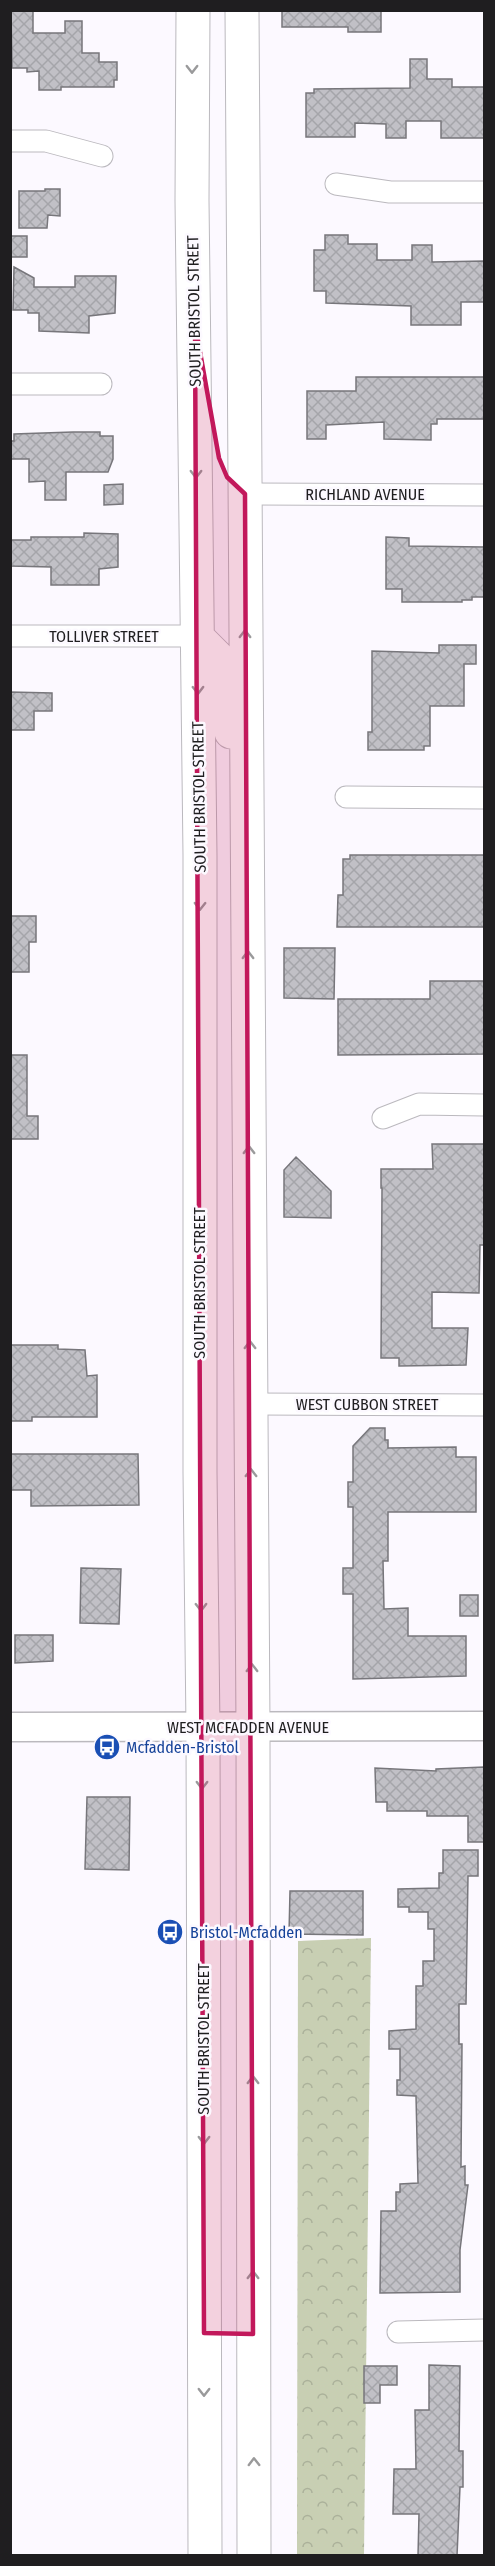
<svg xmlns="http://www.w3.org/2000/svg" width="495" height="2566" font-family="'Fira Sans Condensed',sans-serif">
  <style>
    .park { fill: url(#park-crowns) }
    .building { fill: url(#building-cross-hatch); stroke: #77767b; stroke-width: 1.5 }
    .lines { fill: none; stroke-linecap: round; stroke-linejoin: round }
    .street-casing { stroke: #bbb9be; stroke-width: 23 }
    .secondary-casing { stroke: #bbb9be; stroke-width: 31 }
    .primary-casing { stroke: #bbb9be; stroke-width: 35 }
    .street { stroke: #fff; stroke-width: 21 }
    .secondary { stroke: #fff; stroke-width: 28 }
    .primary { stroke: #fff; stroke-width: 33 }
    .oneway { stroke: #9a9a9b }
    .marked { fill: #c2185b; fill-opacity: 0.2; stroke: #c2185b; stroke-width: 4.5; stroke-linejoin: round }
    .labels { text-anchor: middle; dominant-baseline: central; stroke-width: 5; stroke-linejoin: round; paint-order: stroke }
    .street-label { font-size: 16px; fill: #1f1e20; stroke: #fcf9ff }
    .transit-label { font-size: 16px; fill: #164399; stroke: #fcf9ff; text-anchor: start }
  </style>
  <defs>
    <pattern id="park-crowns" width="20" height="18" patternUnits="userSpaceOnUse" patternTransform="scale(1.5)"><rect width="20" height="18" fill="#c8cfb3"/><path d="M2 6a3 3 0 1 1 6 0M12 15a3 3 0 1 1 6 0" fill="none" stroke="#abb19a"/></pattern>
    <pattern id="building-cross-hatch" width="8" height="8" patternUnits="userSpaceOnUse" patternTransform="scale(1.5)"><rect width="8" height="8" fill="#c1c0c6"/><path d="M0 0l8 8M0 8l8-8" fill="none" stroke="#a5a5aa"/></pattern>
  </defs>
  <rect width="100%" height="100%" fill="#fcf9ff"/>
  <!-- park -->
  <path class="park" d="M371,1938L364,2555L297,2556L298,1941Z"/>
  <!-- building -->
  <path class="building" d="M11,10H33V33H65V21H82V53H99V62H117V80H114V87H61V90H39V71L27,72V68H12Z
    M282,10H381V32H348V27H282Z
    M410,59H427V79H452V87H484V138H441V121H406V138H386V124L355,123V137H306V93H314V89L410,88Z
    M45,189H60V216L48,215L47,228H19V191H45Z
    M325,235H348V244H377V260H412V245H432V262L484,261V302H461V325H411V306L326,303V291H314V250H325Z
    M10,236H27V257H10Z
    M14,267L34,278V287H75V276H116L115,313L89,316V333L39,331V313H28V310H13Z
    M356,377H484V419H437V424H431V440L384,439V422L326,425V439H307V391H356Z
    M73,432H100V436H113V459L108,472H66V500H45V481L29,482V459H11V441H14V434Z
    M123,484V504L104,505V485Z
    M84,533L118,534V567L99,569V585H51V567L10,566V540H31V537H84Z
    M386,537L409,538V546L484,547V597H472V600H462V602H402V589H386Z
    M439,645H476V664H464V706H430V746H424V750H368V732H372V651L439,653Z
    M10,692L52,693V711H34V730H10Z
    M350,855H484V927H337L338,895H343V859H350Z
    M10,916H36V942H29V972H10Z
    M284,948H335L334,999L284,998Z
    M430,981H484V1054L338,1055V999H430Z
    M10,1055H27V1116H38V1139H10Z
    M432,1144H484V1245H480L479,1293L432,1292V1328H468L466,1365L399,1366V1358H381L382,1188H381V1169H433Z
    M296,1157L331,1191V1218L284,1217V1170Z
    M10,1345H58V1349L85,1350L87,1376L97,1375V1417H32V1421H10Z
    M370,1428H385V1440H388V1448L456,1447V1457H476V1512H388V1561H383L384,1609L408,1608V1636H466V1676L353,1679V1594H343V1568H353V1507H348V1482H353V1446Z
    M10,1454H138L139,1505L31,1506V1490H10Z
    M81,1568L121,1569L119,1624L80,1623Z
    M460,1595H478V1616H460Z
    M15,1635H53V1661L15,1663Z
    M484,1767V1842H468V1816H427V1811H387V1802H376L375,1768L436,1771V1769Z
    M87,1797H130L129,1870L85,1869Z
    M443,1850H478V1876H468L466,2004H459V2044H462L461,2167L465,2166V2185H468L460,2250V2292L380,2293L381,2211H396V2192H400V2184L418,2183L416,2096L397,2095V2080H400V2049H389V2031L416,2029V1986H423V1961H434V1929H428V1912H409V1907H398V1889L439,1888V1873H443Z
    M290,1891H363V1935L289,1934Z
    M429,2365L460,2366L459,2451H463V2487H460L457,2556H418L419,2514H393L394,2469H416L415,2410H429Z
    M364,2366H397V2385H380V2403H364Z"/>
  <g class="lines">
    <defs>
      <path id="street" d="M10,141H46L102,156
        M336,184L390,192H484
        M10,384H101
        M245,494L484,495
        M10,636H197
        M346,797L484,798
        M383,1118L419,1104L484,1105
        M250,1404L484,1405
        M398,2332L484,2330"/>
      <path id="secondary" d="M10,1727L484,1726"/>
      <path id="primary" d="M193,10L192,200L200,855V1472L203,1727L205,2556
        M242,10L253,1727L254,2556
        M201,641L217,657L231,732"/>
    </defs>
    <!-- street casing -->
    <use href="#street" class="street-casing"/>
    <!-- secondary casing -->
    <use href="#secondary" class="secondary-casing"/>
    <!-- primary casing -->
    <use href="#primary" class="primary-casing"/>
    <!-- street -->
    <use href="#street" class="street"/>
    <!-- secondary -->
    <use href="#secondary" class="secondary"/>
    <!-- primary -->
    <use href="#primary" class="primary"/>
  </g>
  <!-- one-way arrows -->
  <defs><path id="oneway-chevron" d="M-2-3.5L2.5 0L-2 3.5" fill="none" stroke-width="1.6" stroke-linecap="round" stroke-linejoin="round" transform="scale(1.5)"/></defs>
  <g class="oneway">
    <use href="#oneway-chevron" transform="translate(192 69) rotate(90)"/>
    <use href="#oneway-chevron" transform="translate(196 474) rotate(90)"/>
    <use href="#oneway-chevron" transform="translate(245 634) rotate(-90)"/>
    <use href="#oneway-chevron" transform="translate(198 690) rotate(89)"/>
    <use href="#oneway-chevron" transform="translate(200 906) rotate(91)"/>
    <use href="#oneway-chevron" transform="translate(248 955) rotate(-90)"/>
    <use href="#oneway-chevron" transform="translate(249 1150) rotate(-90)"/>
    <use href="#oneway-chevron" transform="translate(250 1345) rotate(-90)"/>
    <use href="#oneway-chevron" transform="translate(251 1473) rotate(-90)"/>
    <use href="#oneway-chevron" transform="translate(201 1607) rotate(89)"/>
    <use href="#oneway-chevron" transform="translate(252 1668) rotate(-90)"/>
    <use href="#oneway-chevron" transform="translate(202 1785) rotate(90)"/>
    <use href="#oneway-chevron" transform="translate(253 2080) rotate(-90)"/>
    <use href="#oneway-chevron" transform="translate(204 2140) rotate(90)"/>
    <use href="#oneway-chevron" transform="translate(253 2275) rotate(-90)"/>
    <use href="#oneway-chevron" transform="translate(204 2392) rotate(90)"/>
    <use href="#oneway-chevron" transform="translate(254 2462) rotate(-91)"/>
  </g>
  <!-- marked area -->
  <path class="marked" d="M195,324L219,458L227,477L245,494L253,2334L204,2333Z"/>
  <!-- icons -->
  <defs>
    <symbol id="bus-disc" viewBox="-11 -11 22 22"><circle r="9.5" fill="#1a4fb4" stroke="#fcf9ff"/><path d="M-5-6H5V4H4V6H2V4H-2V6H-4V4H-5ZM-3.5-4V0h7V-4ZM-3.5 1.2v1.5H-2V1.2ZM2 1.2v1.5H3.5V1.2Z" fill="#fff"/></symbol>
  </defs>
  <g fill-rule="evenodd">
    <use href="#bus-disc" x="92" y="1732" width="30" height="30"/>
    <use href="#bus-disc" x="155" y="1917" width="30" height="30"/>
  </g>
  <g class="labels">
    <!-- street labels -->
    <g class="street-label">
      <text transform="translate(194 311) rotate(-91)">SOUTH BRISTOL STREET</text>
      <text x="365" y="494">RICHLAND AVENUE</text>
      <text x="104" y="636">TOLLIVER STREET</text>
      <text transform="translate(199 797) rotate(-91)">SOUTH BRISTOL STREET</text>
      <text transform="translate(199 1283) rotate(-90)">SOUTH BRISTOL STREET</text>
      <text x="367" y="1404">WEST CUBBON STREET</text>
      <text x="248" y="1727">WEST MCFADDEN AVENUE</text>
      <text transform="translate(203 2039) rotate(-90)">SOUTH BRISTOL STREET</text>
    </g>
    <!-- transit labels -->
    <g class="transit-label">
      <text x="126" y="1747">Mcfadden-Bristol</text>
      <text x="190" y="1932">Bristol-Mcfadden</text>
    </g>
  </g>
  <!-- border -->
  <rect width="495" height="2566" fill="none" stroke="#1f1e20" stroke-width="24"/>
</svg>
